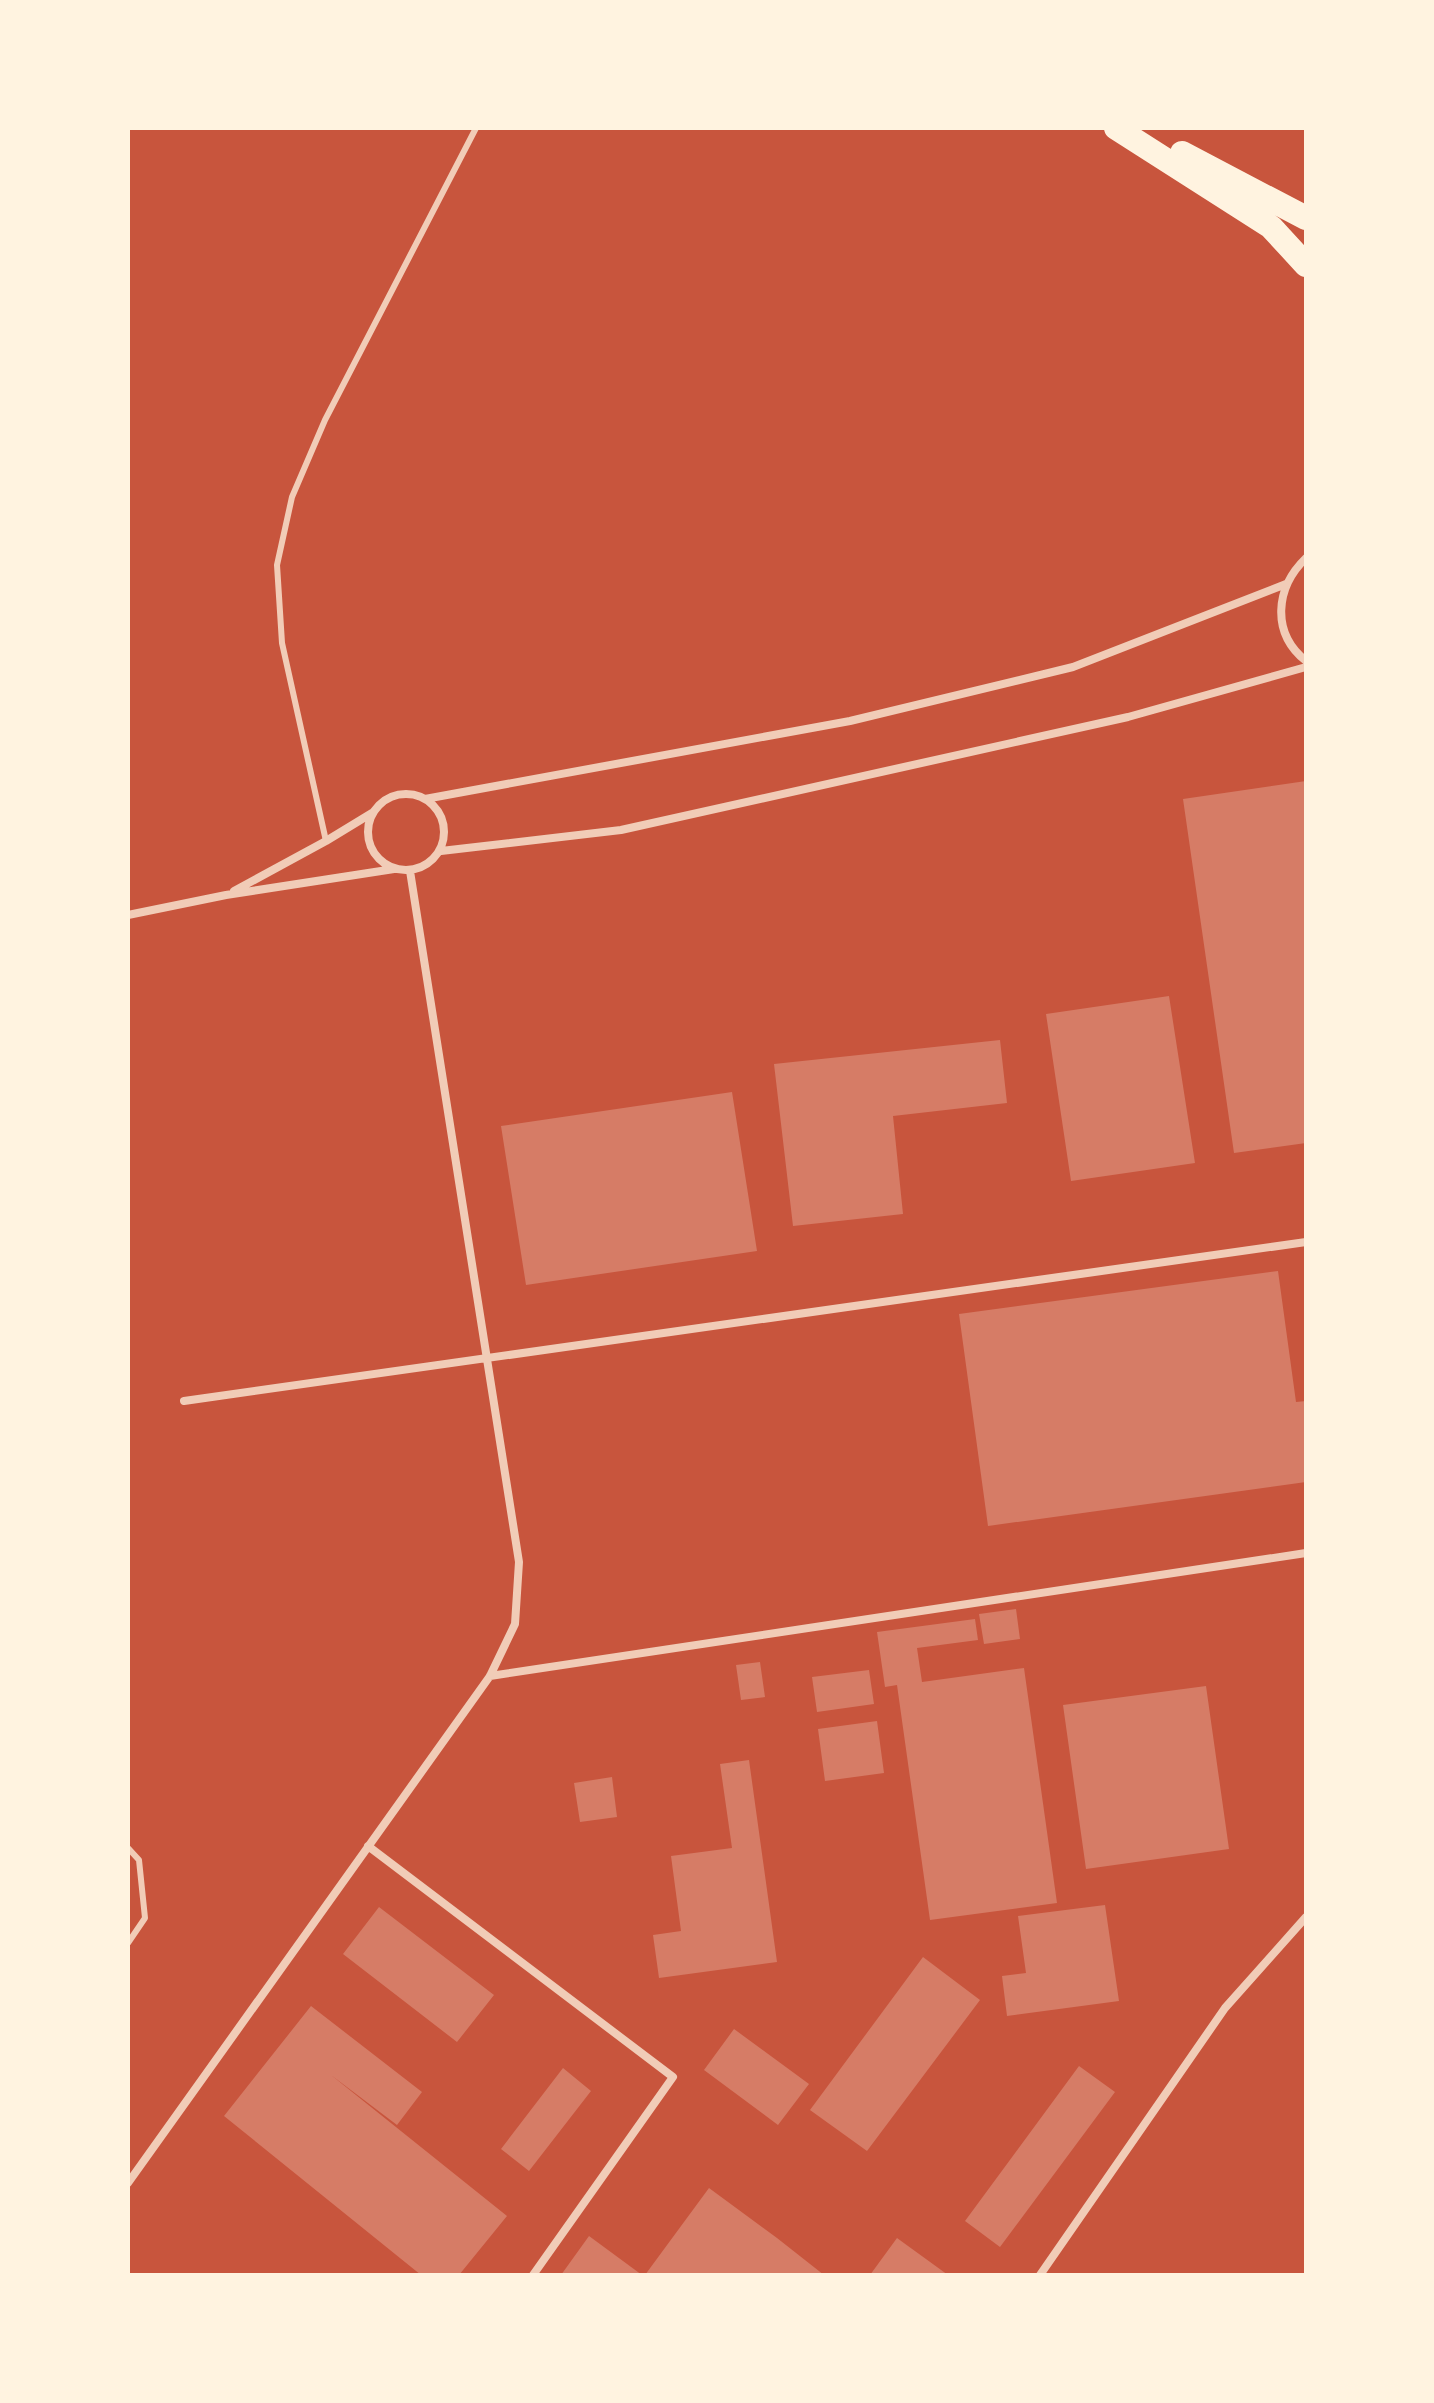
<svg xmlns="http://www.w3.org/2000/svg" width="1434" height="2403" font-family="'DM Sans',sans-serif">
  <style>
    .building { fill: #d67c66 }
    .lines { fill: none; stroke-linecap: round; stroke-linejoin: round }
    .service { stroke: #f1ccb7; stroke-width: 6 }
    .minor { stroke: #f1ccb7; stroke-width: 8 }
    .motorway { stroke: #fff3e0; stroke-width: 24 }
  </style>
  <rect width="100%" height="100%" fill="#c8553d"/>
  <!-- building -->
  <path class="building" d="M1306,781V1143L1234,1153L1183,799Z
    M1169,996L1195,1163L1071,1181L1046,1014Z
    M1000,1040L1007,1103L893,1116L903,1214L793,1226L774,1064Z
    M732,1092L757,1251L526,1285L501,1126Z
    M1278,1271L1296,1402L1306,1401V1482L988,1526L959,1314Z
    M1016,1609L1020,1639L984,1644L979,1614Z
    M975,1619L978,1640L917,1648L922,1682L1024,1668L1057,1903L930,1920L897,1685L885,1687L877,1632Z
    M760,1662L765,1697L741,1700L736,1665Z
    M869,1670L874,1704L817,1712L812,1677Z
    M1206,1686L1229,1849L1086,1869L1063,1705Z
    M877,1721L884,1773L825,1781L818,1729Z
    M749,1760L777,1962L659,1978L653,1935L681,1931L671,1856L732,1848L720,1764Z
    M612,1777L617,1817L580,1822L574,1783Z
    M1105,1905L1119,2001L1007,2016L1002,1976L1026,1973L1018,1916Z
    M379,1907L494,1995L457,2042L343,1954Z
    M923,1957L980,2000L867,2151L810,2110Z
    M311,2006L422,2092L397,2125L331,2075L507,2216L459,2275H421L224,2116Z
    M734,2029L809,2084L778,2125L704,2070Z
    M1079,2066L1115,2092L1000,2247L965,2221Z
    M563,2068L591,2091L529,2171L501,2149Z
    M709,2188L777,2238L824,2275H645Z
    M589,2236L642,2275H561Z
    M897,2238L948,2275H870Z"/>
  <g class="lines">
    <!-- service -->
    <path class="service" d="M326,841L282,643L277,565L292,497L325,420L476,128
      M128,1848L139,1860L145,1918L128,1943"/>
    <!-- minor -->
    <path class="minor" d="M1306,558C1275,588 1271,633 1306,661
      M368 832a38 38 0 1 1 76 0a38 38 0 1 1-76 0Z
      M425,799L850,721L1073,667L1286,584
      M441,851L621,830L1128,717L1306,667
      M234,891L326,841L372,813
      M128,915L226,895L394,869
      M184,1401L1306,1242
      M490,1676L1306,1553
      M368,1846L673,2077L533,2275
      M128,2183L490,1676L515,1624L519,1562L410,871
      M1040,2275L1225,2008L1306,1917"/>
    <!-- motorway -->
    <path class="motorway" d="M1116,128L1271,227L1306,265
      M1182,153L1306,218"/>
  </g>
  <!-- border -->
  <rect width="1434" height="2403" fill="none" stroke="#fff3e0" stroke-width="260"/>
</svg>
